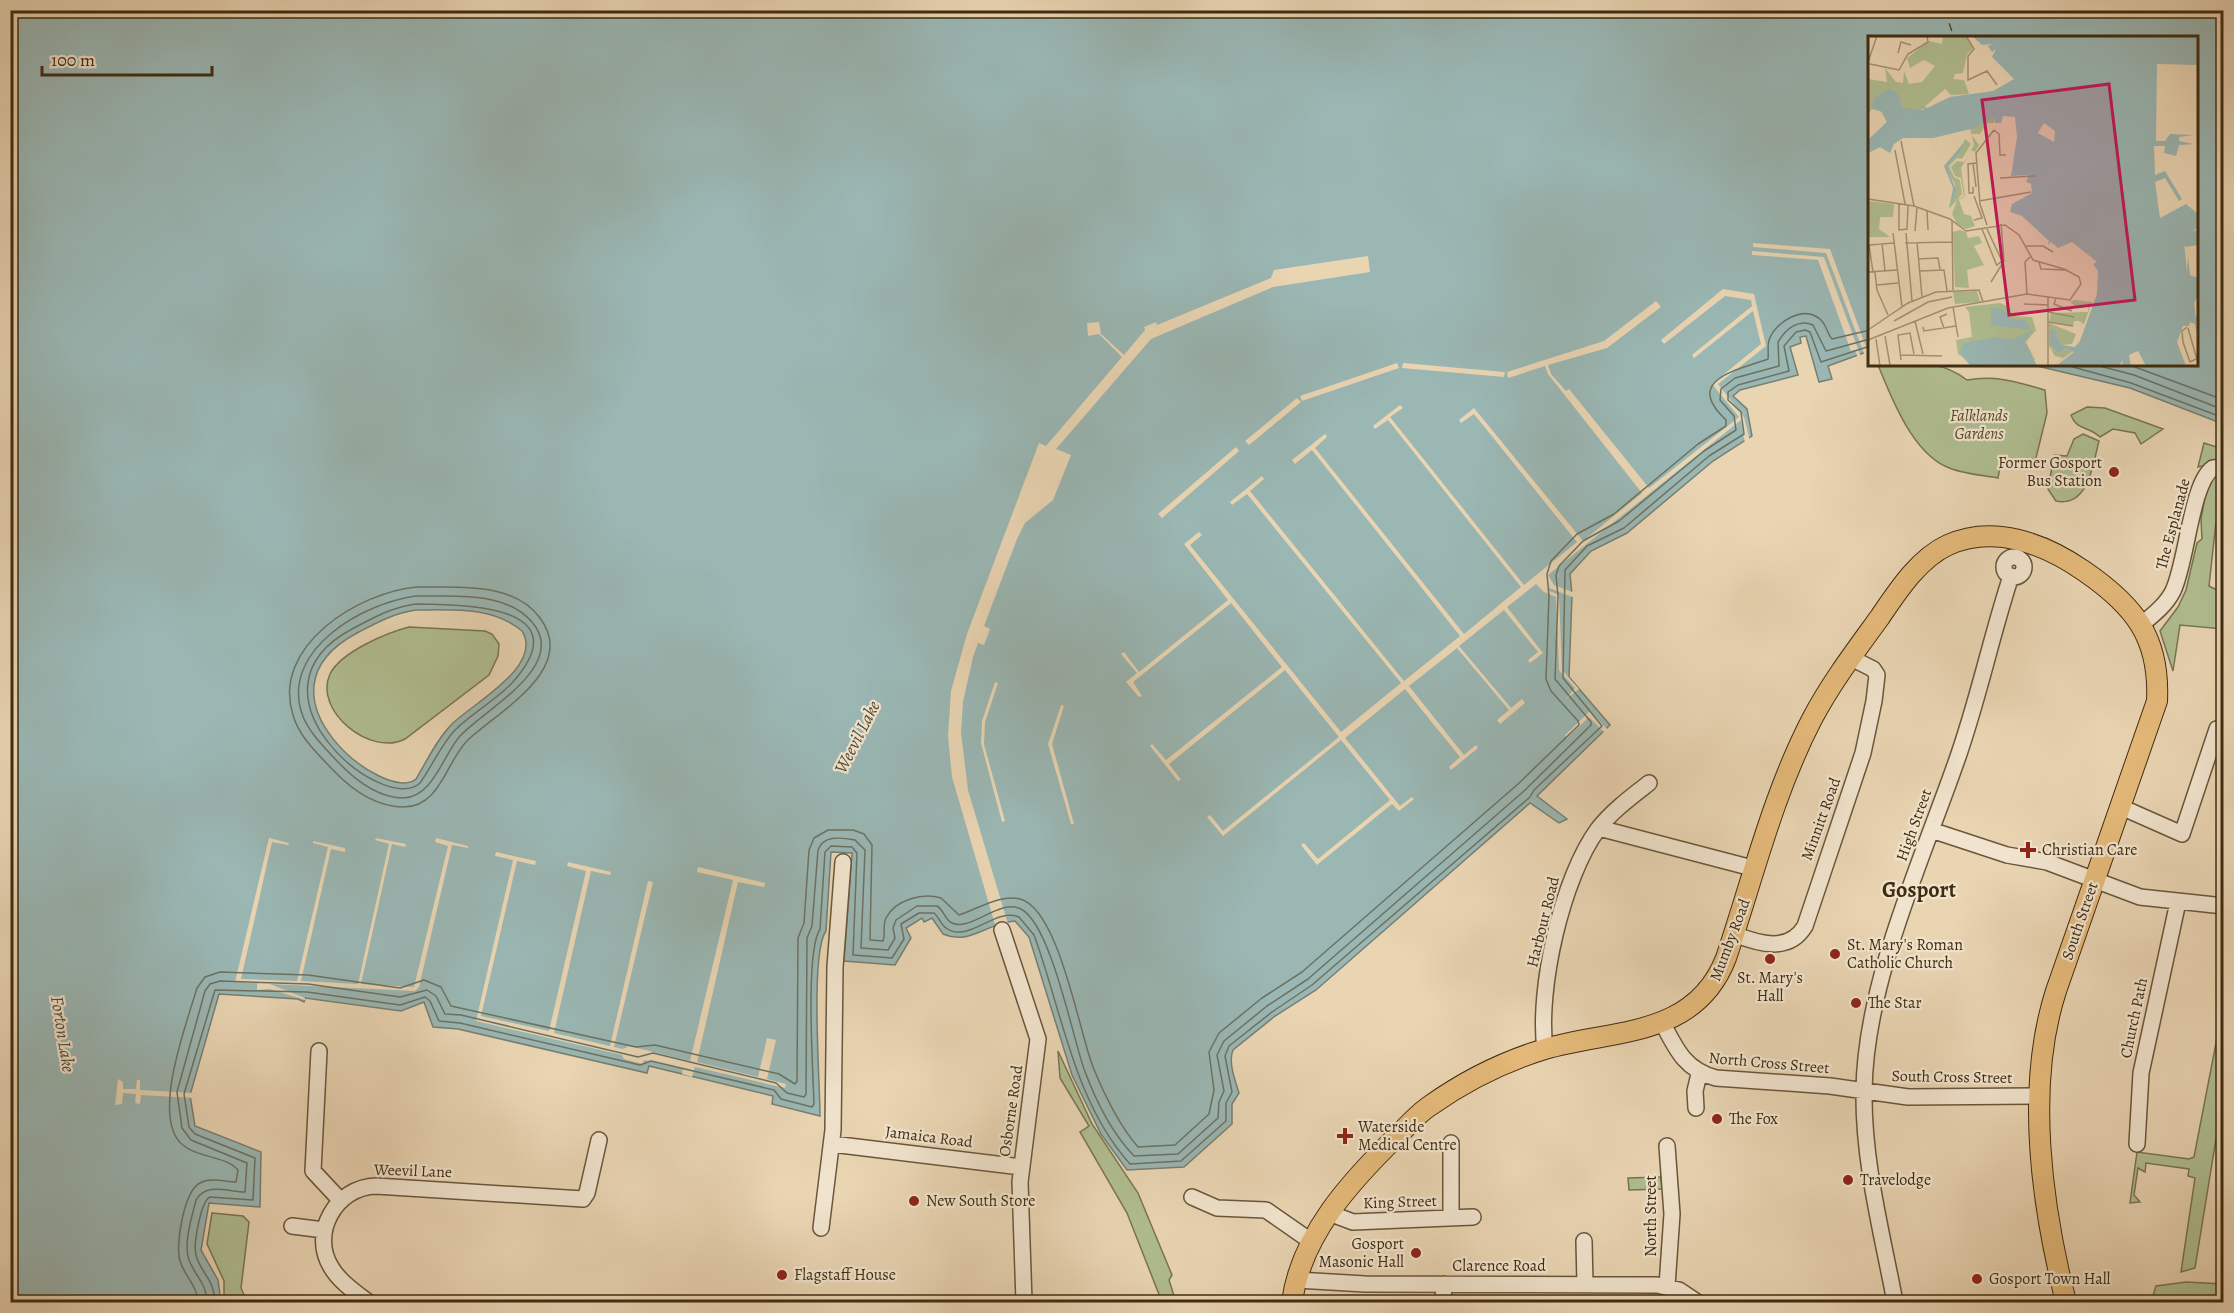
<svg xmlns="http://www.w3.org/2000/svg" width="2234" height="1313" font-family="Alegreya,serif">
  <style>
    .green { fill: #b0be91; stroke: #787551; stroke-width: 1.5 }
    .water { fill: #9ab7b4; stroke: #767f73; stroke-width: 1.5; fill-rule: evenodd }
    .pier { fill: #ead5b3 }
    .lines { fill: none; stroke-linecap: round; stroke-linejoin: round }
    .shore { stroke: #6c7262; stroke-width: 1.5 }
    .ferry { stroke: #514832; stroke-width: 1.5; stroke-dasharray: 8 6; stroke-linecap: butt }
    .minor-casing { stroke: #6a563a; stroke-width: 18 }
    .major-casing { stroke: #3f2c11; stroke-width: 22 }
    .minor { stroke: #f1e4ce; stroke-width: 15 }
    .major { stroke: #e5ba7a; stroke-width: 20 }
    .poi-dot { fill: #8f2418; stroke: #f1e4ce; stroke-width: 2 }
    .labels { text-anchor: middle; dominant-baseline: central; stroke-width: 4.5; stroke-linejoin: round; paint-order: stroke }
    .park-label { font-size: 16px; font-style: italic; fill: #56492b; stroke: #f1e4ce }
    .poi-label { font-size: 16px; fill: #3f2c11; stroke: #f1e4ce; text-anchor: start }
    .street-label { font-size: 16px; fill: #3f2c11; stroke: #f1e4ce }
    .water-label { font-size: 18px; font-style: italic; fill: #514832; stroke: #f1e4ce }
    .district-label { font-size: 22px; font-weight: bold; fill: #3f2c11; stroke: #f1e4ce }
    .inset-river { fill: none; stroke: #9ab7b4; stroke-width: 3 }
    .inset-road { fill: none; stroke: #a69172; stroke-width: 1.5 }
    .view { fill: #c2185b; fill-opacity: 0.15; stroke: #c2185b; stroke-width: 3 }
    .inset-edge { fill: none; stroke: #3f2c11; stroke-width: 3 }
  </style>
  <rect width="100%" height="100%" fill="#ead5b3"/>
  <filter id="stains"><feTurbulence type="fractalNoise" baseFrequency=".00333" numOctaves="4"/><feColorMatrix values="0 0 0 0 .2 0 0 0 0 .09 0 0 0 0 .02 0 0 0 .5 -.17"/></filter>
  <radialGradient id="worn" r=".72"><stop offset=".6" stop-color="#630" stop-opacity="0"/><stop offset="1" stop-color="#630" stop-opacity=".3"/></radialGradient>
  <!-- green -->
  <path class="green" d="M1878,365C1912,364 1939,358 1967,380C1996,375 2017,382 2045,390L2047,413L2034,466L2013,461L2000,467L1998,478C1982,475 1962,474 1947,467C1912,452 1891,397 1878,365Z
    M2087,407L2105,408L2163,429L2141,444L2135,433L2113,429L2100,437C2089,426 2077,431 2071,415Z
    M2083,434L2099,441C2093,463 2089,508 2056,501L2048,489L2054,455L2067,456L2074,439Z
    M2204,443L2223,449V480L2218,497H2222L2218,522H2216L2209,586L2223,593V629L2180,625L2173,671L2160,631L2178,607L2186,590L2197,543L2202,539L2201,519L2211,464L2198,467Z
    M409,627L485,631L492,634L499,644L498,656L489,675L405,739C371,757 313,711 330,674C341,652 386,633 409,627Z
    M2223,1007V1096L2195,1268L2181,1272L2195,1178L2188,1176L2189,1169L2146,1163L2145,1172L2138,1168L2134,1195L2140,1202L2130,1203L2137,1152L2189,1159L2194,1157Z
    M1058,1051L1092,1124L1138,1193L1172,1275L1169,1280L1176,1302H1162L1127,1213L1080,1132L1089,1126L1060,1078Z
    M1661,1177L1662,1189L1629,1190L1628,1178Z
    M212,1213L243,1216L249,1222L241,1288L247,1302H224V1281L207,1244Z
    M2186,1282L2223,1284V1302H2151L2156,1286Z"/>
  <!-- water -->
  <path class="water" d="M10,11H2223V424L2130,388L2033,365L2196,364V38H1870L1869,351L1828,366L1832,379L1819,382L1806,336L1800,337L1801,343L1790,347L1798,375L1740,390L1733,396L1747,409L1752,436L1713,461L1627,533L1591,551L1570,574L1572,595L1569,677L1610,725L1537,796L1567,819L1559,823L1530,803L1316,990L1275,1016L1233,1050C1228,1062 1235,1080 1239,1093L1232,1104V1124L1184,1167L1127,1170L1101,1134L1072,1075L1029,937L1015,921C988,922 970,946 943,934L932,918L924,922L922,918L906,928L911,938L895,965L844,961L852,853L831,852L826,931C810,953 820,1082 820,1116L772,1104L773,1096L649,1066L647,1073L458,1029L433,1027L424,1002L401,1011L305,998L304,1002L298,999L219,994L190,1095L195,1126L261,1152L260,1207L209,1203L201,1250L218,1280L221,1302H11ZM416,610C453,610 492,606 522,631C544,666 472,704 452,724C437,739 427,761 416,779C387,805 243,694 357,633C376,623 394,613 416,610Z"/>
  <!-- pier -->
  <path class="pier" d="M1753,243L1830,249L1869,355L1865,356L1826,253L1753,247Z
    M1752,251L1824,257L1861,357L1858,358L1855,350L1851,351L1818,260L1752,255Z
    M1368,256L1370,272L1273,287L1151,339L1056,449L1071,455L1053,500L1025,523L1017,539L984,626L990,629L984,645L978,643L973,657L963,702L961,733L968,790L1008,924L996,928L952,777L948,736L951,691L967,634L1039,443L1046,446L1122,357L1099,334L1088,336L1087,323L1099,322L1101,334L1124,355L1145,330L1144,327L1156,322L1157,325L1271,278L1274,270Z
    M1723,289L1754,294L1766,346L1718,384L1744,417L1750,441L1745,444L1741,420L1548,575L1554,585L1575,593V598L1549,588L1547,590L1559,595L1562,670L1579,689L1566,699L1575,688L1559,670L1556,597L1544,592L1536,584L1507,607L1543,653L1530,663L1528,660L1538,652L1504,610L1459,646L1511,708L1522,699L1525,703L1500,724L1497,720L1509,710L1457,648L1409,686L1464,755L1476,745L1478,748L1451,770L1449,767L1460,757L1405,689L1345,738L1400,806L1412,797L1414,799L1399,811L1392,804L1317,865L1301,845L1304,843L1318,859L1390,800L1341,740L1223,836L1207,817L1210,815L1223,831L1339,737L1285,670L1169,764L1181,780L1178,781L1150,746L1152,744L1166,760L1282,667L1231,603L1133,682L1142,696L1139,697L1126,682L1137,673L1121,654L1124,652L1139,672L1228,600L1184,544L1199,532L1202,535L1190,545L1341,732L1401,683L1247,494L1232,505L1230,502L1262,476L1264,479L1250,491L1404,681L1460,636L1312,450L1295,464L1292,460L1325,434L1327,437L1315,448L1464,634L1521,587L1388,420L1375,429L1373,426L1400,405L1403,408L1390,417L1524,585L1577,542L1474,414L1461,423L1459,420L1474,408L1583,541L1642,493L1548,374L1545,366L1508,378L1507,372L1604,341L1656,301L1661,307L1607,348L1548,365L1551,374L1566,391L1569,389L1649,488L1739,417L1712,384L1761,344L1753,311L1694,358L1692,355L1752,306L1751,300L1725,296L1664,344L1661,340Z
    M1397,363L1399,368L1302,401L1300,396Z
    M1403,363L1505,372L1504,377L1402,368Z
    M1297,398L1301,402L1249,445L1245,441Z
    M1236,447L1239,451L1162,518L1158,514Z
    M995,682L998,683L985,722L984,744L1005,821L1002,822L981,743L982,721Z
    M1061,705L1064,706L1052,744L1074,824H1071L1048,744Z
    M1590,711L1608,730L1605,733L1589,717L1567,738L1565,735Z
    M269,838L289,843L288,845L272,842L241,979L297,981L328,847L313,843V841L345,848V852L331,849L301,981L358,984L389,844L375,840L376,838L406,844L405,847L392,844L361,984L414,987L448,846L435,842L436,838L468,846V848L452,845L419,987L415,991L270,984L305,998V1000L270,989L257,990V983L235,982Z
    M496,852L536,861L535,865L517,861L481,1016L549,1031L586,871L567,866L568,862L611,872L610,875L591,871L554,1033L610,1046L648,881L653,882L614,1047L623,1049L629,1046L690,1061L733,880L697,872L698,867L765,883L764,887L738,882L697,1062L758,1077L767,1038L776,1040L767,1079L786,1084L785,1088L695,1067L692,1077L682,1074L683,1069L644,1060L643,1064L624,1059L622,1055L476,1021L513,860L495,856Z
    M118,1079L123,1082V1089H136L137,1080H140V1090L194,1093V1098L141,1095L140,1104L135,1103L136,1094L123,1093L122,1104L115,1105Z"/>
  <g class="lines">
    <!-- shore -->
    <path class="shore" d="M2062,364L2131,383L2224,418
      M2092,364L2134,375L2224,410
      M2127,364L2224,400
      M417,587C457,588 513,581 540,618C579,670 495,713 467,741C446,762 440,807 404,807C376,807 351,789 333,770C318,754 299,737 293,715C271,646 359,592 417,587Z
      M416,596C453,597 504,590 532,622C570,666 482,711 460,736C443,755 433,797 404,798C379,798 355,780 338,762C324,747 307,731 301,711C283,648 364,603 416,596Z
      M416,604C463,604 582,605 512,683C495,701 473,712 455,730C441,745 432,766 420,783C384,817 234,692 352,629C373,618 392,607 416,604Z
      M198,1302C197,1285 185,1277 180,1261C175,1245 184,1191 200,1183C211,1177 225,1182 236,1182L238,1170C226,1156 199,1158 184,1146C149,1120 187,1023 197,988L205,977L220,972L308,975L400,988L424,980L441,987L451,1006L636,1047L655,1045L779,1074L795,1084L797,1081L798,938L804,923L809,850L814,838L828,830H853L864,834L872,845L870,940L883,941C886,933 882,926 886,918C895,900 923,892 941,898L959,915C978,909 1000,894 1020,899C1059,909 1079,1032 1093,1067C1104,1094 1119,1125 1138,1147L1175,1145L1209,1114L1214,1090L1209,1052L1219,1033L1262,998L1302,972L1518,784L1579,725L1578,721L1551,691L1546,679L1549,596L1547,574L1551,561L1577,534L1614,514L1698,444L1726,426V420C1682,379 1739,370 1768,359C1769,353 1767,347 1769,340C1775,322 1803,305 1820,319C1827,325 1827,334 1832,339L1870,330
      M207,1302C207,1284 195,1276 189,1260C183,1243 192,1217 196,1200C206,1182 229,1192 245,1192L247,1163L191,1140L182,1128L177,1092L205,991L210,984L220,981L308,984L400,997L427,990L436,996L445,1014L461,1015L638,1057L653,1053L776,1083L787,1093L804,1097L806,1094L807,938L812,926L818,850C824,834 841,838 855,840L865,850L861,948L888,950L895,938L893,928L896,920L917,906H937C944,910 945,920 952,923C970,932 1000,898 1021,909C1051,925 1072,1035 1084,1069C1095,1099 1112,1133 1134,1156L1178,1154L1218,1118L1219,1102L1224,1091L1217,1055L1224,1041L1267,1006L1308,979L1524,791L1591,725V722L1555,679L1558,596L1556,575L1559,566L1583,541L1619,521L1704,451L1736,430L1734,416L1720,400L1721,389L1735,378L1779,366L1778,342C1785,330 1798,318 1813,325L1826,351L1870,339
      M215,1302C214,1278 201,1274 196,1255C193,1244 201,1201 210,1197L253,1200L255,1158L195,1134L189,1127L184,1094L215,990L307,992L400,1005L425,997L430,1001L439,1021L460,1023L640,1065L651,1061L774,1090L781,1099L812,1107L814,1104C813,1070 805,952 820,929L825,852L831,846L852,847L857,853L853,955L892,958L904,939L901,924L919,913H934C939,917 941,925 946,928C968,944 995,907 1019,917L1034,935C1062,1011 1074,1102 1130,1164L1181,1161L1226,1121V1103L1232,1092L1225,1056L1229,1046L1272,1012L1312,985L1530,797L1534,790L1602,726L1563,678L1565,570L1587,546L1624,528L1709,456L1744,434L1741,412L1728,400V392L1738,385L1789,371L1784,346L1796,332L1805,330L1810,332L1821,362L1870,346"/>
    <!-- ferry -->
    <path class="ferry" d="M1945,10L1954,38"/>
    <defs>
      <path id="minor" d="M2004 567a10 10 0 1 1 20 0a10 10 0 1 1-20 0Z
        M2141,625C2153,615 2166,605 2173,591C2187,562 2191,483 2213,468L2224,467
        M2121,807L2182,834L2217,729L2224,728
        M1599,828L1756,869
        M1931,830L2007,855L2047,862L2140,897L2224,906
        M1002,930L1038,1039L1020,1182L1024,1302
        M1734,934C1759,944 1789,953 1805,926L1863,753L1874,701L1877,675L1873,669L1851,658
        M1662,1022C1676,1049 1685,1070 1716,1078L1830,1086L1908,1097L2039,1096
        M1545,1049C1537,989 1562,878 1598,829C1612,811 1631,797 1649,783
        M319,1051L313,1171L341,1201
        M1696,1108L1695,1091L1699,1074
        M832,1144L1021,1167
        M2137,1144L2141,1073L2178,902
        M1192,1197L1217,1208L1266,1210L1312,1242
        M1329,1213L1353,1222L1473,1217
        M1451,1218V1143
        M292,1226L324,1230
        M821,1228L833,1130L835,967L843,862
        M1584,1241L1585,1284
        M1297,1280L1365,1284L1657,1285L1679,1290L1697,1302
        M1667,1286L1672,1214L1667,1146
        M368,1302C355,1292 339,1281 331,1267C310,1233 336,1187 376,1186L583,1199L587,1193L599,1140
        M1443,1302L1444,1284
        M1895,1302C1882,1233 1863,1162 1864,1091C1865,986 1919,867 1954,768C1977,706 1990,640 2011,576"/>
      <path id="major" d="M1292,1302C1301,1235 1351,1181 1397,1136C1408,1126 1418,1113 1431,1105C1465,1081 1505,1061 1545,1049C1614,1029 1695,1038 1726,958C1753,878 1773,794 1812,719C1831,683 1856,650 1880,617C1897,592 1919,558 1948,545C1994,524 2045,544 2084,571C2135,606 2160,638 2157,701L2056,991C2025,1087 2042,1207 2066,1302"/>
    </defs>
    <!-- minor casing -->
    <use href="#minor" class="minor-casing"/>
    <!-- major casing -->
    <use href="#major" class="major-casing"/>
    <!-- minor -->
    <use href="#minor" class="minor"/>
    <!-- major -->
    <use href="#major" class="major"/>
  </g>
  <!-- markers -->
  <g class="poi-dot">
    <circle cx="2114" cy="472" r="6"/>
    <path d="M2025 841h6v6h6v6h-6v6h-6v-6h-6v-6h6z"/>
    <circle cx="1835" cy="954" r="6"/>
    <circle cx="1770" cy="959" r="6"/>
    <circle cx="1856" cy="1003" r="6"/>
    <circle cx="1717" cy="1119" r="6"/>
    <path d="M1342 1127h6v6h6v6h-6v6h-6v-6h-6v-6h6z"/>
    <circle cx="1848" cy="1180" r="6"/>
    <circle cx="914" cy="1201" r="6"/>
    <circle cx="1416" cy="1253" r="6"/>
    <circle cx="782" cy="1275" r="6"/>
    <circle cx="1977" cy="1279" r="6"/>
  </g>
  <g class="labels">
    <!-- park labels -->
    <g class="park-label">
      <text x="1979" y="416">Falklands<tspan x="1979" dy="18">Gardens</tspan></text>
    </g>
    <!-- poi labels -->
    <g class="poi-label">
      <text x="2102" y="463" text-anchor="end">Former Gosport<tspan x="2102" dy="18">Bus Station</tspan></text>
      <text x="2042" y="850">Christian Care</text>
      <text x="1847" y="945">St. Mary's Roman<tspan x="1847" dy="18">Catholic Church</tspan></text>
      <text x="1770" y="978" text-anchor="middle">St. Mary's<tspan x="1770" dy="18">Hall</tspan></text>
      <text x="1868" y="1003">The Star</text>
      <text x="1729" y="1119">The Fox</text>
      <text x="1358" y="1127">Waterside<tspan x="1358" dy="18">Medical Centre</tspan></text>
      <text x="1860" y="1180">Travelodge</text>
      <text x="926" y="1201">New South Store</text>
      <text x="1404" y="1244" text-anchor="end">Gosport<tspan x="1404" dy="18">Masonic Hall</tspan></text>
      <text x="794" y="1275">Flagstaff House</text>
      <text x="1989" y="1279">Gosport Town Hall</text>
    </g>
    <!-- street labels -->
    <g class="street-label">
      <text transform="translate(2173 524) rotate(-75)">The Esplanade</text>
      <text transform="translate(1821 819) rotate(-70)">Minnitt Road</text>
      <text transform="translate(1914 825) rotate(-70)">High Street</text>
      <text transform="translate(2080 921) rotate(-71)">South Street</text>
      <text transform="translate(1543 922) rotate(-76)">Harbour Road</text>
      <text transform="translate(1730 940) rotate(-69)">Mumby Road</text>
      <text transform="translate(2134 1018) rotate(-78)">Church Path</text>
      <text transform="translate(1769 1063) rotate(5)">North Cross Street</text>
      <text transform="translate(1952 1077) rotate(1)">South Cross Street</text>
      <text transform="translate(1011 1111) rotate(-82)">Osborne Road</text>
      <text transform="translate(929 1137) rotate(7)">Jamaica Road</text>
      <text transform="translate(413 1171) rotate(2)">Weevil Lane</text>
      <text transform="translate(1400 1202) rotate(-2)">King Street</text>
      <text transform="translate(1651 1216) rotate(-90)">North Street</text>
      <text x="1499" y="1266">Clarence Road</text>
    </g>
    <!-- water labels -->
    <g class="water-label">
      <text transform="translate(857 737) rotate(-63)">Weevil Lake</text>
      <text transform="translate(63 1034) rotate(81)">Forton Lake</text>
    </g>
    <!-- district labels -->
    <g class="district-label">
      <text x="1919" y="890">Gosport</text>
    </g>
  </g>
  <!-- overview -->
  <g transform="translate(1868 36)">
    <rect width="330" height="330" fill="#ead5b3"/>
    <path d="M75,0H97L105,12L99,18L95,37L87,38L85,43L96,44L101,58L83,59L77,53L53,74L140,79L134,80L133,87H127V82L126,87H119L112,98H103L111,109L107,116L103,114L106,109L102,92H107L113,85L44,99L25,106L22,117L12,111L0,117V104L19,86L12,74L4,73L0,78V43L19,46L17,32L28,46L35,47L36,35L41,48L54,46L67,30L56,24L42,32L39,22L61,5L74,8ZM97,103L103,108L94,123L89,122L81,130L86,141L92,144L94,158L82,172L81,171L85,152L77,133L85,152L82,170L87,148L78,132L91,118ZM103,115L93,132L97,160L91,164L96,178L103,180L107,190L98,193L89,188L84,178L89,164L96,160L93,142L87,140L83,131L89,125L96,126ZM0,165L26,168L25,181H12L11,193L22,201H0ZM92,194L98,196L100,202L111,200L114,207L106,210L116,229L99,234L101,252L87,251L85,196ZM109,255L112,266L87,268L85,256ZM206,264L224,266L216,288L211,285H206L205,290L181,286L183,277L220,276L221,268L207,270L202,266ZM132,267L142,271L143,280L164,281L168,294L158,306L167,324L105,326L90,318L88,304L104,301L101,276L97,271ZM181,287L208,298L204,308L194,309L186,295L183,311L190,318L198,312L205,315L185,330L195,322L187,320L181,310Z" fill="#b0be91"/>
    <path d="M104,0H330V29L289,28L288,105H297L302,98L326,99L311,101V105L326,108L311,109L308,120L296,117L297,110H286L287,139L297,135L314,163L311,165L297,142L287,146L292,182L318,168L330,178V192L324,195L330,194V217L320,220L322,239L330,242V260L326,267L330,302L327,288L322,286L321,290H315L309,306L318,330H278L270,315L261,319L263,330H254L255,324L251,330H188L206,316L198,312L190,318L182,309L181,294H186L194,309L207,311L212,305L229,258L230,235L225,228L229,226L204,206L190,212L183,206L180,209L181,205L154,180L142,176L144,168L164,157L163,148L158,146L161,139L143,140L149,101L147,81L135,80L133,87H127V83L123,82L107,92L65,102H35L26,108L22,117L12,111L0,117V104L19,86L15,76L4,73L6,62L21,53L30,57L34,72L56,74L54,69L59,72L82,61L125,55L146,43L124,21L128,13L124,16L120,10L125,8L114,9ZM176,87L187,95L186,106L170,97ZM97,105L91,118L79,131L88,154L82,171L85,152L76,130ZM123,271L135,273L142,283L158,284L162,294L123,289ZM165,294L157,306L169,330H103L92,318L95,307L129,301L144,304Z" fill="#9ab7b4" fill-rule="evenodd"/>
    <path d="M316,207L317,211L330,209V217L320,220L319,236Z" fill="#ead5b3"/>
    <path class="inset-river" d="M267,0L260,28L281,300L291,330M268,0L262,28L283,299L293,330M270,0L263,28L285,299L295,330M272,0L265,28L287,299L297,330M274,0L267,28L288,299L299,330M276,0L268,28L290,299L301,330M278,0L270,28L292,299L303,330M280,0L272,28L294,299L306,330M288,217L297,190L313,180M289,223L315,211M237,248L277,229M245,330L260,302L276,253M309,330L296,298L298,285L309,278L330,284M312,330L299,298L311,228L316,221"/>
    <path class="inset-road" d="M98,0L106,13L100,20V44L119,35L129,49M30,17L33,6L43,9M0,26L9,0M2,28L31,34L40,18L60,6L59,0M126,94L131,98L132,119H138M33,105L46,170M27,114L37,168M105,127L108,151M132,142L168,140M105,151V157H101L100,128L108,127M0,163L46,170L82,183L98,195L137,189L151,199L165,224L196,233L211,241L213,248L202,264L159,258L80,272L0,304M111,165L163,156M31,168V194L39,193L40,169M59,175L60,194M84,184L85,254M106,184L114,182L106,160M119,189L112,168L108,117L126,94M114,193L129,230M119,193L134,225L129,229M47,195L49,172M25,197L34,271M38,197L44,265M49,206L54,261M14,207L17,235M37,207L84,206M1,209L5,236M1,209L26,207M158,210H175L185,216M50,223L70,222L72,233M171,226L173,233L199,234M52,235L76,234L79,255M0,236L29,234M7,236L9,254L20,279M123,246L136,225L133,188M9,249L30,247M159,258L157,226L162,221M188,262L186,268L204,275M156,268L180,269M85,271L90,301M180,276L206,281M26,285L60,266L84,261M47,285L55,318M180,286L205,290M55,291L56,295L88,290M319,291L314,295L315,306L322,326L328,323M76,292L72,281L79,278M320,292L330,327M0,294L40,267L68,256L111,254L115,266M17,300L22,329M8,303L12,330M32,319L74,320M33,324L30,299L42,297L46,318M17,330H61M180,330V261"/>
    <path class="view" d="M241,48L267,264L141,279L114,64Z"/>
    <rect width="330" height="330" class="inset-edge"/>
  </g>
  <!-- margin -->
  <rect width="2234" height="1313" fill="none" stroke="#ead5b3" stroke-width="36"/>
  <rect x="12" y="12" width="2210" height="1289" fill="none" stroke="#3f2c11" stroke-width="3"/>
  <rect x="18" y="18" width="2198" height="1277" fill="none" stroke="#3f2c11" stroke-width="1.5"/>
  <!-- scale -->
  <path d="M42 66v9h170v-9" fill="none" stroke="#3f2c11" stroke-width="3"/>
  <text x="51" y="66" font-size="18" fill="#3f2c11" stroke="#f1e4ce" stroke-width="4.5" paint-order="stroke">100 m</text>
  <rect width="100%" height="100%" filter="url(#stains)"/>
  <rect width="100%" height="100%" fill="url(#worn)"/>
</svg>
